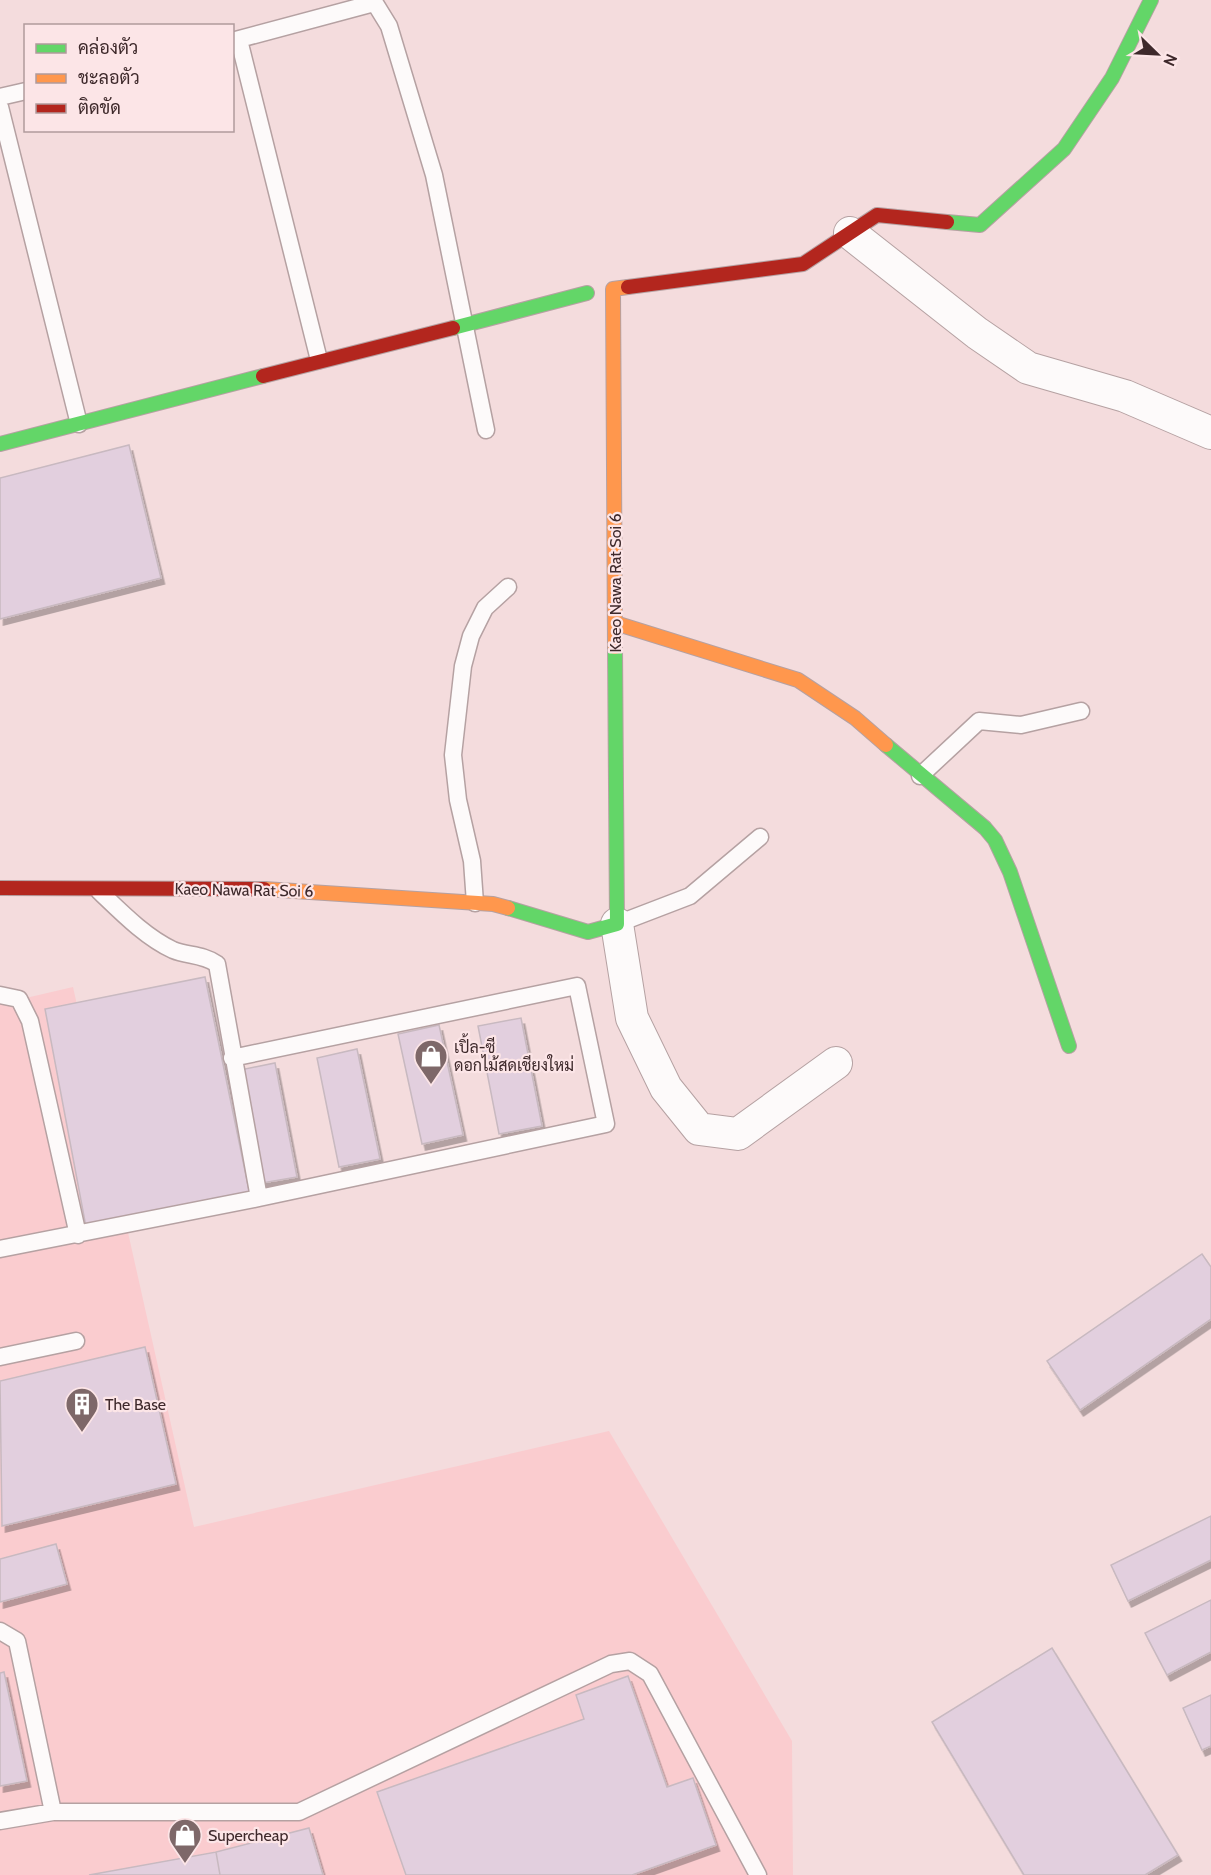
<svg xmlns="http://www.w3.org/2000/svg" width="1211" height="1875" font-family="Cabin,Sarabun,sans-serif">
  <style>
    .built { fill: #facccf }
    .building { fill: #e2cfde; stroke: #c8b9c0; stroke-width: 1.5; filter: url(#shadow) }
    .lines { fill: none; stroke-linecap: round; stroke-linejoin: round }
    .lane-casing { stroke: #b5a1a2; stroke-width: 19 }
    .street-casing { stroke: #b5a1a2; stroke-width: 34 }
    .fast-casing { stroke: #b5a1a2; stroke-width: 16 }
    .slow-casing { stroke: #b5a1a2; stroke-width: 16 }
    .jam-casing { stroke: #b5a1a2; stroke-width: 16 }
    .lane { stroke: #fdfafa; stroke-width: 16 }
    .street { stroke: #fdfafa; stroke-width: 32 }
    .fast { stroke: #63d668; stroke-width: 14 }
    .slow { stroke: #ff974d; stroke-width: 14 }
    .jam { stroke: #b3261e; stroke-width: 14 }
    .labels { text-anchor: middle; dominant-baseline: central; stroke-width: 4.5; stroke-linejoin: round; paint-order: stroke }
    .street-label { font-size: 16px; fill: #3e292b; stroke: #fce5e7 }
    .poi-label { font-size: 16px; fill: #3e292b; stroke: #fce5e7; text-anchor: start }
  </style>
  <defs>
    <filter id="shadow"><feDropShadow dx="3.5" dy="6" stdDeviation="0" flood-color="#0004"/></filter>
  </defs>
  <rect width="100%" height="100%" fill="#f4dcdd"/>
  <!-- built -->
  <path class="built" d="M73,987L194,1527L609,1431L792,1741L793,1875H0V1004Z"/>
  <!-- building -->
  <path class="building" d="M129,445L161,578L0,619V478Z
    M205,977L250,1195L86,1227L45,1009Z
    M521,1018L542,1126L499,1134L478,1026Z
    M439,1025L463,1135L422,1144L398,1034Z
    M357,1049L380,1159L339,1167L317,1058Z
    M275,1063L297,1177L262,1183L240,1070Z
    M1202,1254L1211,1267V1319L1080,1410L1047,1361Z
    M145,1347L176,1484L2,1526L0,1381Z
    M1211,1516V1560L1128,1601L1111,1565Z
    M56,1544L67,1584L0,1602V1559Z
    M1211,1600V1652L1167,1675L1145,1633Z
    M1052,1648L1178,1855L1145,1875H1024L932,1722Z
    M4,1672L27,1781L0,1786V1673Z
    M628,1676L667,1787L693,1778L716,1845L632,1875H406L377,1792L584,1719L576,1695Z
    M1211,1695V1746L1202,1750L1183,1708Z
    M309,1828L323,1875H220L216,1852Z
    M216,1852L220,1875H89Z"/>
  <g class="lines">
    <defs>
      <path id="lane" d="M373,0L389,26L434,175L486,430
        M239,40L319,360
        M232,41L374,3
        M0,97L26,91
        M0,107L79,424
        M920,776L979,721L1021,725L1081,711
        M99,891C120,911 145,937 173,950C187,956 203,954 217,964L259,1198
        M475,903L472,861L458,800L453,755L463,666L471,636L485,608L508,587
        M617,924L690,896L760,837
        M0,995L19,999L30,1021L78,1235
        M0,1249L259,1198L606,1124L577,986L232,1058
        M0,1357L76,1341
        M0,1631L17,1641L53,1812L0,1821
        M53,1812H299L611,1664L630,1661L650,1674L758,1875"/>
      <path id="street" d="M850,233L977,333L1028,368L1125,396L1211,433
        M617,924L632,1018L666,1088L699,1129L738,1134L836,1063"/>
      <path id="fast" d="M947,222L980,225L1064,149L1112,78L1151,0
        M453,328L587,293
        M0,444L263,376
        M886,745L985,828L995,840L1010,872L1069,1046
        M508,908L588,932L617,924L615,647"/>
      <path id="slow" d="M615,623L798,680L855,718L886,745
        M615,647L613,289L628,287
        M264,889L493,904L508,908"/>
      <path id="jam" d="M628,287L803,264L877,215L947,222
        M263,376L453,328
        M0,888L264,889"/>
    </defs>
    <!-- lane casing -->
    <use href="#lane" class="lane-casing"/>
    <!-- street casing -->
    <use href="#street" class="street-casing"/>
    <!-- fast casing -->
    <use href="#fast" class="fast-casing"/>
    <!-- slow casing -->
    <use href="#slow" class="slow-casing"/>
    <!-- jam casing -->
    <use href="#jam" class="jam-casing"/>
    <!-- lane -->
    <use href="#lane" class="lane"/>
    <!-- street -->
    <use href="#street" class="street"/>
    <!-- fast -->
    <use href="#fast" class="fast"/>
    <!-- slow -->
    <use href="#slow" class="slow"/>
    <!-- jam -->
    <use href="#jam" class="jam"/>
  </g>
  <!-- icons -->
  <defs>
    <symbol id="shop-pin" viewBox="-11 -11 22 30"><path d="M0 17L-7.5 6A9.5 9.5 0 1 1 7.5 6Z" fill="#7e6869" stroke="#fce5e7"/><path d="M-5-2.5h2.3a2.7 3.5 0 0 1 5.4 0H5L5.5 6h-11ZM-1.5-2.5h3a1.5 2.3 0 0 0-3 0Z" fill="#fff"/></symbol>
    <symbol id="building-pin" viewBox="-11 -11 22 30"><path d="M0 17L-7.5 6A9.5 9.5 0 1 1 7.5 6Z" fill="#7e6869" stroke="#fce5e7"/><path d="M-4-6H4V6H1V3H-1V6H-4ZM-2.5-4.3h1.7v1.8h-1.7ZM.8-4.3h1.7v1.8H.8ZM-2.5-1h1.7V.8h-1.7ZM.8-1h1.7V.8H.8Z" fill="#fff"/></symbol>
  </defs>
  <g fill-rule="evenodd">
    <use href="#shop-pin" x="412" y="1037" width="38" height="52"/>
    <use href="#building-pin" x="63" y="1385" width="38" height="52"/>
    <use href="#shop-pin" x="166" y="1816" width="38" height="52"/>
  </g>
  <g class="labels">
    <!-- street labels -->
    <g class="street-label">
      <text transform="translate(615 583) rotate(-90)">Kaeo Nawa Rat Soi 6</text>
      <text transform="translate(244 890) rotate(1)">Kaeo Nawa Rat Soi 6</text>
    </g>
    <!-- poi labels -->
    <g class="poi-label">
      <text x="454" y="1047">เปิ้ล-ซี<tspan x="454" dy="18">ดอกไม้สดเชียงใหม่</tspan></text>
      <text x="105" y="1404">The Base</text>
      <text x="208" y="1835">Supercheap</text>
    </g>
  </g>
  <!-- legend -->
  <rect x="24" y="24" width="210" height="108" fill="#fce5e7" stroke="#b09a9c" stroke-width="1.5"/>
  <rect x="36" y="44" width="30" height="9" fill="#63d668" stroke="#b09a9c" stroke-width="1.5"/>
  <text x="78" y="54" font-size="18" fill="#3e292b">คล่องตัว</text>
  <rect x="36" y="74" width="30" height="9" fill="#ff974d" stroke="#b09a9c" stroke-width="1.5"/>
  <text x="78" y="84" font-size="18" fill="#3e292b">ชะลอตัว</text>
  <rect x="36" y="104" width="30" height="9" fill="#b3261e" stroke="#b09a9c" stroke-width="1.5"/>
  <text x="78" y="114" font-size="18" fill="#3e292b">ติดขัด</text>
  <!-- north arrow -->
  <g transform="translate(1157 54) rotate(114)" stroke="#fce5e7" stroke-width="4.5" paint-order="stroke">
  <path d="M0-4.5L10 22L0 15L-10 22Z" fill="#3e292b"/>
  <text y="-9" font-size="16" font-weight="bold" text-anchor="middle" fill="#3e292b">N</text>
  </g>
</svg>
